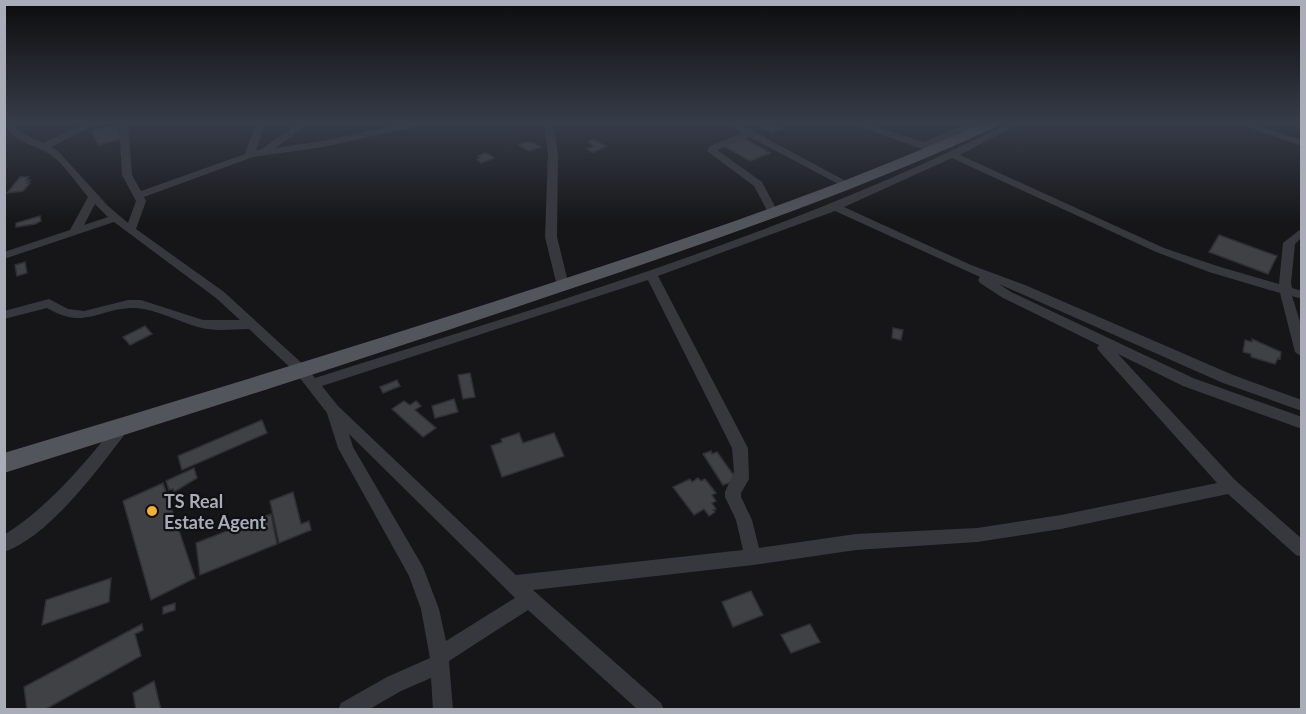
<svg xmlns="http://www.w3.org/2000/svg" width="1306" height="714" font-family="Lato,sans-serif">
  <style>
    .building { fill: #404145; stroke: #303034; stroke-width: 1.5 }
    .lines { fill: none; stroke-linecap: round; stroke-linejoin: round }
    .minor { fill: #37383d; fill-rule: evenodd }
    .primary { fill: #53555c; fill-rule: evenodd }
    .poi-dot { fill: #f2b134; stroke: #111113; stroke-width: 2 }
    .labels { text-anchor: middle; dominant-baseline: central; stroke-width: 4.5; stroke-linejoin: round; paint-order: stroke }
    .near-poi-label { font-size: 18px; font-weight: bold; fill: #a8adb8; stroke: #111113; text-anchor: start }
  </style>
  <rect width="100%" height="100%" fill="#161618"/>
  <!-- building -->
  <path class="building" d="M769,123L775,124L781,127L772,133L759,126Z
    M115,125L121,139L98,145L92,131Z
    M744,138L770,153L750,161L724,146Z
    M593,139L606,146L593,153L587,149L595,146L588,142Z
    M526,142L534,143L541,147L529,151L518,145Z
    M485,153L490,155L494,158L481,163L477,159L480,158L478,156Z
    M20,177H29L26,180H30L27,183H30L23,191L7,193Z
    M40,216L41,221L35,224L16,227V223Z
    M1219,235L1277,256L1268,274L1209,252Z
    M25,262L27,273L17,276L15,265Z
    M145,326L152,334L130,345L123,337Z
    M893,328L903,330L901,340L892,338Z
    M1252,339L1281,352L1280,359L1278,358L1275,364L1251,357V354L1243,352L1245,340L1252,342Z
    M470,373L475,397L463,399L458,375Z
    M397,380L400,386L383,393L380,387Z
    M454,399L458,412L435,418L432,406Z
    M404,401L410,405L416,401L421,406L415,410L436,428L423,437L392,409Z
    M262,420L267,433L182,470L178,456Z
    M519,433L523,443L554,433L564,456L502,477L491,446L502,442L501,439Z
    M711,451L712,454L717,452L737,480L723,485L703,454Z
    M194,468L197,478L174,492L173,489L169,490L166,481Z
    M698,478L701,481L705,479L716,493L712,495L716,501L712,503L716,509L713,510L715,512L709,516L704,509L694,515L673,487L690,479L692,482Z
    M163,483L195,578L151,600L123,501Z
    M293,492L301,524L309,521L311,530L279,543L270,501Z
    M271,514L277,544L200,575L196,543Z
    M111,578L109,602L42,625L46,600Z
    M751,591L763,615L733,627L722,602Z
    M175,603V610L163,614V607Z
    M142,624L143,630L135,634L141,656L44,710H27L24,687Z
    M810,624L820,642L791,653L781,635Z
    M154,681L161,710H136L133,693Z"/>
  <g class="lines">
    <!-- minor -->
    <path class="minor" d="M6,123H15C18,134 34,138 43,143L87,123H98L51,147L58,151L108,206L128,223L136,201L122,175L119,123H128L132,175L141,191L245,154L256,123H265L256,150H260L299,123H310L275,148L323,141L406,123H422L418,126L323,147L253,157L144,197L146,201L136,229L224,292L306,367L315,378C552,303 786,235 1009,123H1020L960,155L1164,248L1217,266L1279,284L1283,243L1302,228V237L1295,244L1291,283L1292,288L1302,291V299L1292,296L1302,328V357L1295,352L1280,293L1209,272L1156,252L952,158L844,207L971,265L1025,285L1233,375L1302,400V411L1223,383L999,284L1011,292L1193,378L1302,417V429L1183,386L1118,354L1235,480L1302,539V557L1296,555L1228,494L1061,529L977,542L856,550L753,565L533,590L661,703L664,710H638L528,610L449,661L453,710H433L431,678L401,691L368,710H338L341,703L387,677L430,658L421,609L409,576L338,448L327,413L296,373L249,329C233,329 214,332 198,327C179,322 156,309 136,308C99,307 86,331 47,308L4,319V311L49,299L68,309L84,311L128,300H141L203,320H240L216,298L114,222L4,259V252L70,230L88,197C77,184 65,165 51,155C37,145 9,141 6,123ZM95,204L108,217L84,225ZM835,211L980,277L978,280L980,283L1003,298L1099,345L1097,348L1099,351L1217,483L1061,515L977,528L856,534L759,548L752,520L741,497V493L749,479L748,448L658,276ZM648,280L732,448L734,472L725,492V497L736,520L743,550L516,575L338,406L322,386ZM349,434L507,590L515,598L446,641L439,609L423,567L353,447Z
      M544,123H553L558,154L557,237L569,286L563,290L557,286L545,237L548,154Z
      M726,123H738L855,186L850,189L846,188L750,137L717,150L762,182L779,214L774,217L770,216L754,186L707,151L710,146L742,133Z
      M849,123H863L924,142L968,123H980L934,145L942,149L937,152L920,148Z
      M1236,123H1250L1302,140V146Z
      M123,420L128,422L130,426L128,430C99,468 50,536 4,552V535C50,506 84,464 118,422Z"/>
    <!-- primary -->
    <path class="primary" d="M982,123H1000L998,126C855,192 707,243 558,293C374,356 190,414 4,473V453C183,399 362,345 539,287C689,238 838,188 982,123Z"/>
  </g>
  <!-- sky -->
  <linearGradient id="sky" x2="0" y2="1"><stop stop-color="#0c0c0d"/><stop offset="0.55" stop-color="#363c48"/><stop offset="1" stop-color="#363c48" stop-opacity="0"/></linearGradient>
  <rect width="1306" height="223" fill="url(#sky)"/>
  <!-- markers -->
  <circle class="poi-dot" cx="152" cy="511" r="6"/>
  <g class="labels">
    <!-- near-poi labels -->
    <g class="near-poi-label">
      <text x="164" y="501">TS Real<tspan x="164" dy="21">Estate Agent</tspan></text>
    </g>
  </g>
  <!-- border -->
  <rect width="1306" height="714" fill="none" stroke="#a8adb8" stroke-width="12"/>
</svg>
